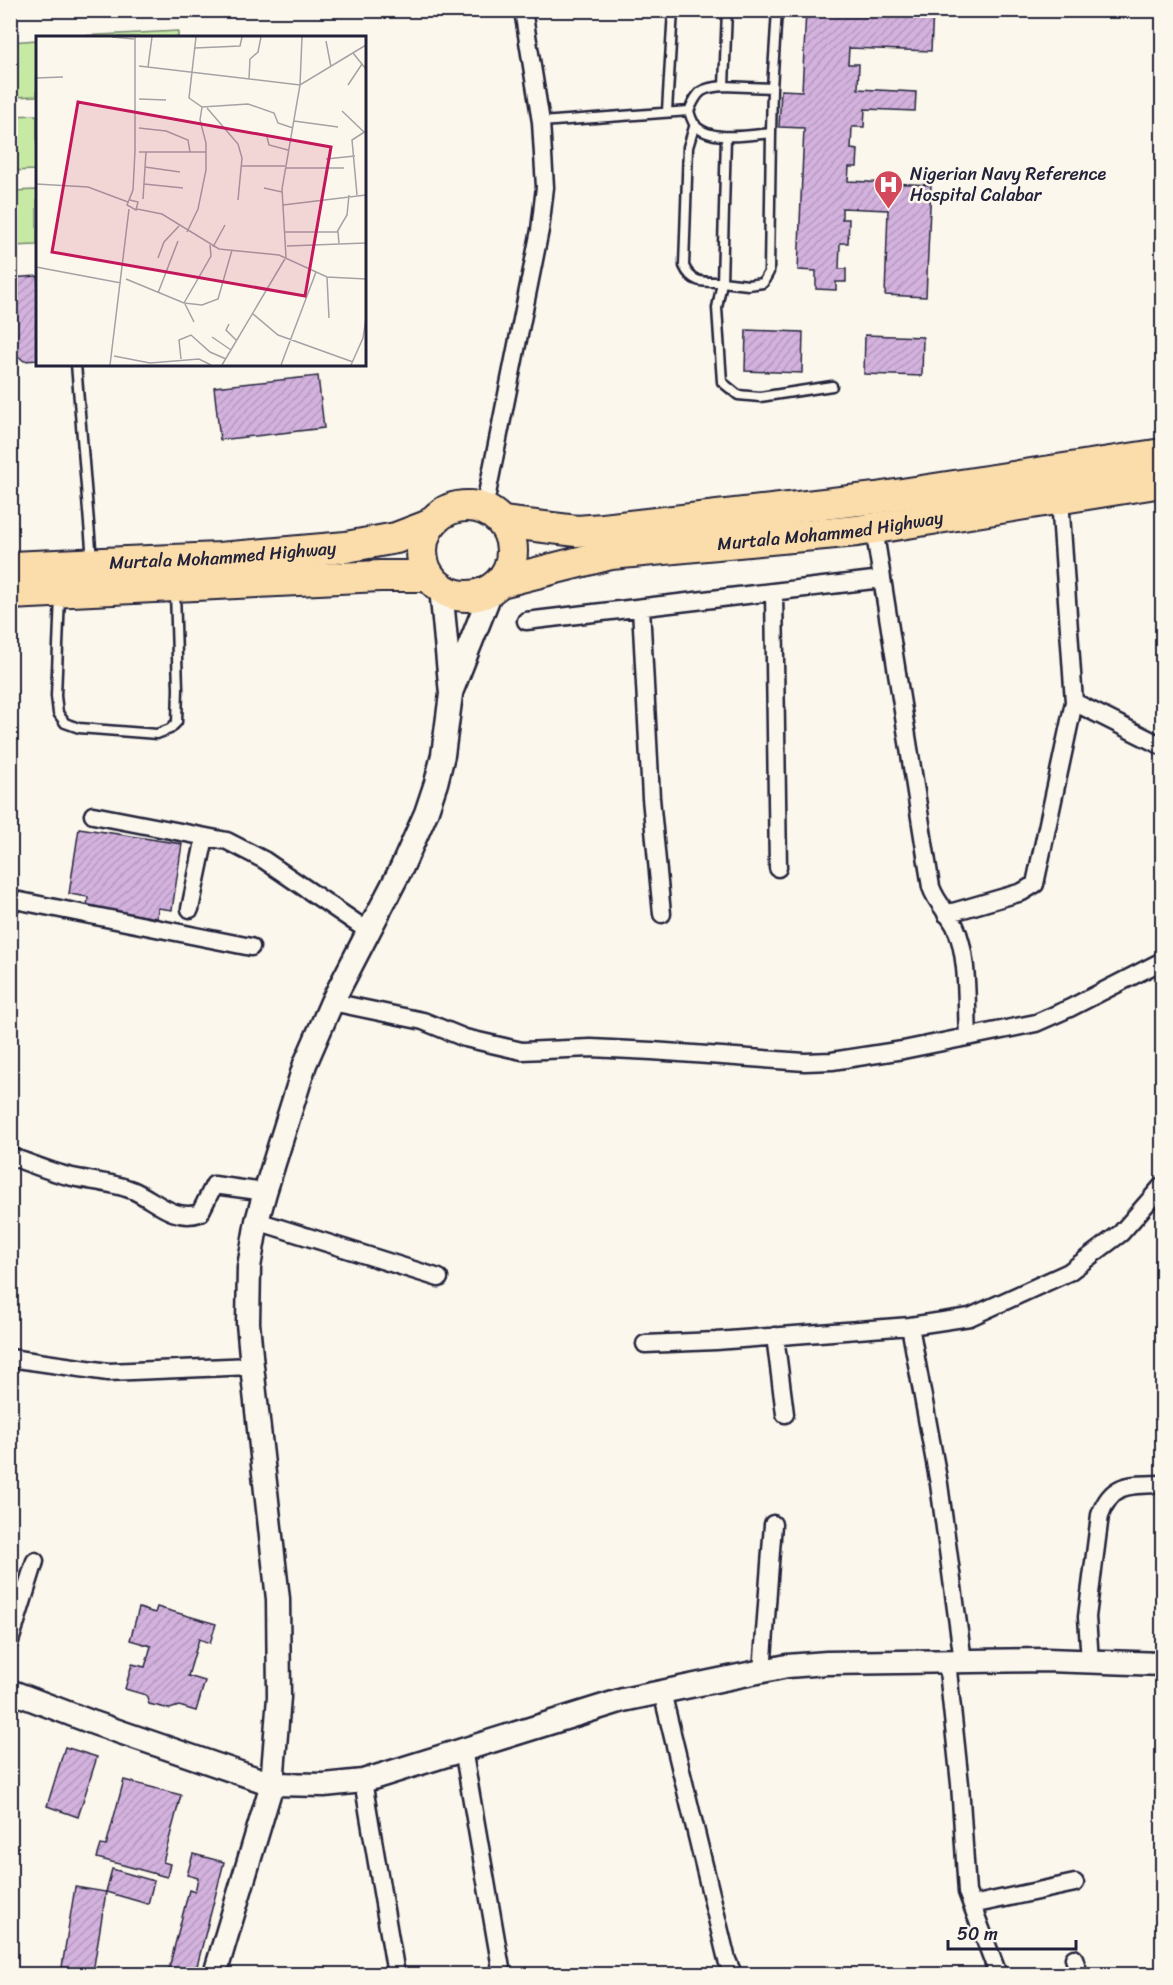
<svg xmlns="http://www.w3.org/2000/svg" width="1173" height="1985" font-family="Sriracha,sans-serif">
  <style>
    .pitch { fill: #c6eaa3; stroke: #74866f; stroke-width: 1.5 }
    .building { fill: url(#building-hatch); stroke: #22223b; stroke-width: 1.5 }
    .lines { fill: none; stroke-linecap: round; stroke-linejoin: round }
    .lane-casing { stroke: #22223b; stroke-width: 13 }
    .street-casing { stroke: #22223b; stroke-width: 21 }
    .secondary-casing { stroke: #22223b; stroke-width: 27 }
    .highway-casing { stroke: #22223b; stroke-width: 34 }
    .lane { stroke: #fbf7ec; stroke-width: 8 }
    .street { stroke: #fbf7ec; stroke-width: 16 }
    .secondary { stroke: #fbf7ec; stroke-width: 22 }
    .highway { stroke: #faddab; stroke-width: 30 }
    .labels { text-anchor: middle; dominant-baseline: central; stroke-width: 5; stroke-linejoin: round; paint-order: stroke }
    .poi-label { font-size: 18px; fill: #22223b; stroke: #fbf7ec; text-anchor: start }
    .street-label { font-size: 18px; fill: #22223b; stroke: #fbf7ec }
    .inset-road { fill: none; stroke: #a4a2a5; stroke-width: 1.5 }
    .view { fill: #c2185b; fill-opacity: 0.15; stroke: #c2185b; stroke-width: 3 }
    .inset-edge { fill: none; stroke: #22223b; stroke-width: 3 }
  </style>
  <defs>
    <pattern id="building-hatch" width="6" height="6" patternUnits="userSpaceOnUse" patternTransform="scale(1.5)"><rect width="6" height="6" fill="#d3b2dd"/><path d="M-1 1l2-2M0 6l6-6M5 7l2-2" fill="none" stroke="#b599bf"/></pattern>
  </defs>
  <rect width="100%" height="100%" fill="#fbf7ec"/>
  <filter id="ink" filterUnits="userSpaceOnUse"><feTurbulence type="fractalNoise" baseFrequency=".0167" numOctaves="2"/><feDisplacementMap in="SourceGraphic" scale="12" xChannelSelector="R" yChannelSelector="G"/><feConvolveMatrix kernelMatrix="1 2 1 2 8 2 1 2 1" color-interpolation-filters="sRGB"/></filter>
  <g filter="url(#ink)">
    <!-- pitch -->
    <path class="pitch" d="M178,31V37H80V36Z
      M37,40V96L11,97V42Z
      M37,115V170L11,171V116Z
      M37,190V245L11,246V191Z"/>
    <!-- building -->
    <path class="building" d="M806,10H841V15L891,17V10H933L931,51L849,48L848,64H859L858,89L916,92L915,111L865,109L864,127H852L851,149L858,150L857,167H849L848,181L931,185L926,297L885,295L888,210L842,208V219H849L848,243H840L839,269H846V282H836V290L816,289V271L798,270L804,128L779,127L781,90L802,91Z
      M38,276V360L24,361L11,350L10,278Z
      M746,330L803,332L802,373L745,371Z
      M865,335L923,337L922,376L864,374Z
      M318,376L324,428L220,440L214,387Z
      M79,828L182,844L172,910L158,908L157,918L87,907L88,897L69,894Z
      M157,1607L216,1624L210,1643L199,1639L188,1676L205,1681L196,1711L179,1706L170,1709L149,1704L146,1695L125,1689L132,1664L145,1667L151,1646L130,1640L139,1608L155,1613Z
      M65,1747L97,1757L78,1817L47,1806Z
      M124,1780L181,1795L163,1862L170,1864L167,1877L97,1858L101,1845L106,1846Z
      M193,1854L224,1862L195,1974H178L168,1972L189,1890L195,1892L198,1878L187,1875Z
      M112,1869L154,1881L148,1904L106,1892Z
      M75,1887L106,1892L93,1972L62,1967Z
      M110,1968L138,1974H108Z
      M36,1969L66,1974H35Z"/>
    <g class="lines">
      <defs>
        <path id="lane" d="M724,86L772,88L771,133C750,135 709,143 694,124C692,120 690,115 689,111C698,90 701,88 724,86Z
          M724,86L727,10
          M772,88L777,10
          M667,111L673,10
          M541,122L689,111
          M695,124L688,147L684,266C692,284 704,282 722,282L717,308L722,382L738,395L760,397L832,386
          M726,137L722,282L748,285L763,283L769,272L771,133
          M76,364L92,560
          M60,596L56,696L58,713L65,723L79,728L157,734L170,729L177,722L178,689L175,591"/>
        <path id="street" d="M484,509L540,230L545,187L541,122L523,10
          M874,528L931,887C937,904 947,911 955,926C969,956 966,1003 968,1036
          M774,592L778,868
          M641,608L651,798L662,914
          M526,621L882,579
          M1074,702L1162,746
          M93,815L227,841L264,860L368,931
          M10,899L251,947
          M190,909L205,837
          M946,914L1022,892L1035,884L1074,702L1060,499
          M332,1002L423,1021L465,1038L522,1051L591,1048L652,1051L805,1062L832,1061L903,1050L1036,1023L1070,1008L1162,961
          M10,1156C29,1163 48,1171 68,1176C88,1181 113,1182 132,1190C154,1199 173,1222 200,1213L214,1185L265,1192
          M257,1221L439,1278
          M910,1326L939,1484L963,1661
          M775,1336L785,1414
          M645,1344L716,1341L910,1326L970,1317L1069,1272L1121,1233L1162,1186
          M10,1358L108,1372L252,1366
          M10,1641L35,1561
          M947,1661L960,1784L967,1892L998,1974
          M1090,1661L1087,1617L1100,1515C1112,1482 1130,1485 1161,1484
          M762,1672L773,1524
          M662,1692L727,1960L733,1974
          M463,1749L502,1974
          M363,1781L396,1974
          M972,1905L1075,1883
          M1074,1958L1079,1974"/>
        <path id="secondary" d="M452,690L492,589
          M10,1691L94,1723L272,1784L324,1785L363,1781L623,1700L787,1666L827,1663L1047,1660L1162,1664
          M215,1974L272,1784L279,1697L278,1599L252,1366L248,1323L249,1267L257,1221L265,1192L305,1064L332,1002L402,867L426,813L436,783L443,755L451,694L441,588"/>
        <g id="highway">
          <circle cx="467" cy="551" r="45"/>
          <path d="M502,522L577,531L603,529L876,498L1162,454"/>
          <path id="s1" d="M10,567L219,558L346,547L396,538L430,525"/>
          <path id="s2" d="M501,582L611,554L857,531L1162,482"/>
          <path d="M10,594L380,576H429"/>
        </g>
      </defs>
      <!-- lane casing -->
      <use href="#lane" class="lane-casing"/>
      <!-- street casing -->
      <use href="#street" class="street-casing"/>
      <!-- secondary casing -->
      <use href="#secondary" class="secondary-casing"/>
      <!-- highway casing -->
      <use href="#highway" class="highway-casing"/>
      <!-- lane -->
      <use href="#lane" class="lane"/>
      <!-- street -->
      <use href="#street" class="street"/>
      <!-- secondary -->
      <use href="#secondary" class="secondary"/>
      <!-- highway -->
      <use href="#highway" class="highway"/>
    </g>
  </g>
  <!-- icons -->
  <defs>
    <symbol id="hospital-pin" viewBox="-11 -11 22 30"><path d="M0 17L-7.5 6A9.5 9.5 0 1 1 7.5 6Z" fill="#d1495b" stroke="#fbf7ec"/><path d="M-5-5h3v3.5h4V-5h3V5h-3V1.5h-4V5h-3Z" fill="#fff"/></symbol>
  </defs>
  <g fill-rule="evenodd">
    <use href="#hospital-pin" x="872" y="168" width="33" height="45"/>
  </g>
  <g class="labels">
    <!-- poi labels -->
    <g class="poi-label">
      <text x="910" y="174">Nigerian Navy Reference<tspan x="910" dy="21">Hospital Calabar</tspan></text>
    </g>
    <!-- street labels -->
    <g class="street-label">
      <text stroke="none"><textPath href="#s2" startOffset="334">Murtala Mohammed Highway</textPath></text>
      <text stroke="none"><textPath href="#s1" startOffset="213">Murtala Mohammed Highway</textPath></text>
    </g>
  </g>
  <!-- overview -->
  <g transform="translate(36 36)">
    <rect width="330" height="330" fill="#fbf7ec"/>
    <path class="inset-road" d="M76,1L98,3M160,1L153,62L166,71L212,68L238,77L242,87L257,92M290,5L295,31M159,12L204,10L206,1M317,17L330,33M103,30L264,49L330,9M112,31L116,1M0,42L27,41M213,43L214,23L222,16L225,1M312,49L326,28M103,63L130,64M171,72L202,108L206,122L202,164M306,75L328,96M258,85L302,91M103,92L130,95L152,104L154,116M231,101L233,109L252,114M103,116H170M290,123L319,120M205,130H249M109,131L144,136M250,132H308M0,148L52,151L92,166M108,148L147,152M228,152L246,156M321,159L316,104L330,95M107,163L110,116M94,164L102,166L100,174L91,169L97,154L99,115V1M247,169L330,159M101,173L126,178L183,213L243,219L291,241L330,243M151,196L162,173L170,134V107L164,84L166,71M249,196H302L303,207M301,196L311,179L313,159M251,210L330,207M177,211L189,189M122,222L128,206L143,190M0,231L85,247M291,241L293,282M90,243L148,267L166,269L182,263L196,214M122,257L142,205M148,267L175,220L174,209M149,268L158,286M217,278L242,299L317,326M193,288L190,294L201,305M176,301L195,314M78,320L114,327L163,323L175,329M145,323L143,304L155,299L174,316L190,323M74,329L93,173M186,329L250,221L246,153L264,49L266,1M245,329L280,236M315,329L327,302L330,282"/>
    <path class="view" d="M42,66L295,111L269,260L16,216Z"/>
    <rect width="330" height="330" class="inset-edge"/>
  </g>
  <!-- margin -->
  <rect width="1173" height="1985" fill="none" stroke="#fbf7ec" stroke-width="36"/>
  <rect x="18" y="18" width="1137" height="1949" fill="none" stroke="#22223b" stroke-width="2" filter="url(#ink)"/>
  <!-- scale -->
  <path d="M948 1940v9h128v-9" fill="none" stroke="#22223b" stroke-width="3"/>
  <text x="957" y="1940" font-size="18" fill="#22223b" stroke="#fbf7ec" stroke-width="4.5" paint-order="stroke">50 m</text>
</svg>
